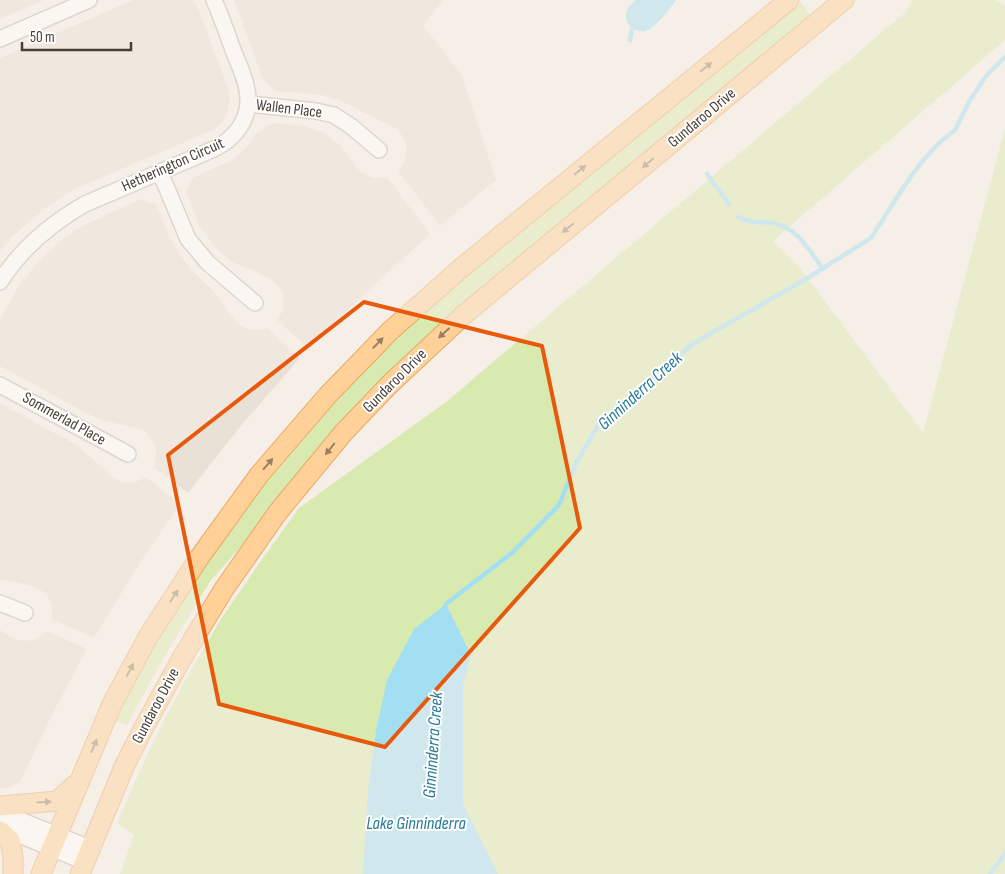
<svg xmlns="http://www.w3.org/2000/svg" width="1005" height="874" font-family="'Sofia Sans Condensed',sans-serif">
  <style>
    .residential { fill: #e9e0d6 }
    .green { fill: #d9eab0 }
    .water { fill: #a3dff3 }
    .lines { fill: none; stroke-linecap: round; stroke-linejoin: round }
    .stream { stroke: #a3dff3; stroke-width: 4.5 }
    .minor-casing { stroke: #c3b8ad; stroke-width: 18 }
    .major-casing { stroke: #e8aa63; stroke-width: 21 }
    .minor { stroke: #fff; stroke-width: 15 }
    .major { stroke: #ffd097; stroke-width: 19 }
    .oneway { fill: #9a8062 }
    .marked { fill: none; stroke: #e8590c; stroke-width: 4; stroke-linejoin: round }
    .labels { text-anchor: middle; dominant-baseline: central; stroke-width: 4; stroke-linejoin: round; paint-order: stroke }
    .street-label { font-size: 16px; fill: #483e36; stroke: #fff }
    .water-label { font-size: 18px; font-style: italic; fill: #267a97; stroke: #fff }
  </style>
  <rect width="100%" height="100%" fill="#f5efe8"/>
  <!-- residential -->
  <path class="residential" d="M0,0H44L0,19Z
    M133,0H192L198,8L228,88L230,99L226,116L221,124L213,130L75,189L44,209L14,235L0,251V58Z
    M234,0H443L423,25L462,76L496,180L440,226L398,171L405,161L407,149L404,138L397,129L339,100L322,95L276,91L263,79Z
    M273,123L305,126L323,132L341,146L356,167L362,173L373,178L387,177L430,234L374,285L309,349L277,320L282,312L284,303L282,292L277,284L268,277L232,262L217,249L201,229L186,192L192,178L234,159L247,147L258,132Z
    M141,199L156,205L170,238L179,254L192,270L213,291L236,322L243,327L250,330H259L267,328L300,358L243,423L188,493L154,467L156,457V447L151,438L145,431L136,428L105,421L90,415L0,366V319L19,286L34,267L49,251L68,235L86,224Z
    M0,403L78,446L115,479L122,482L131,483L138,481L146,477L180,504L141,561L94,638L52,619V608L49,598L42,591L33,586L0,579Z
    M0,630L14,639L23,641L32,640L40,637L47,631L87,649L53,713L20,782L5,789L0,787Z"/>
  <!-- green -->
  <path class="green" d="M913,0H996L1005,6V40L773,241L799,267L923,433L1005,129V874H120L134,835L117,823L150,748L184,682L221,619L258,565L299,508L446,402L906,12Z
    M801,2L810,15L716,96L645,152L564,220L396,367L310,458L254,532L211,580L164,657L127,725L115,721L153,649L185,596L228,531L284,459L333,401L387,347L437,299L759,33Z"/>
  <!-- water -->
  <path class="water" d="M635,0H676C671,8 655,28 646,31C635,34 624,24 626,13C627,8 632,4 635,0Z
    M446,604L471,655L463,685V804L498,874H363L368,790L376,731L387,680L414,629Z"/>
  <g class="lines">
    <!-- stream -->
    <path class="stream" d="M630,40L632,29
      M707,174L729,204
      M738,217C750,224 759,221 772,223C796,226 810,251 823,269
      M445,608L446,604L513,552L559,505L576,463L600,422L694,343L801,282L871,238L903,188L920,164L938,144L955,130L970,100L987,75L1005,57
      M990,874L1005,854"/>
    <defs>
      <path id="minor" d="M0,39L89,0
        M248,104L316,111L334,115L352,127L379,150
        M160,172L188,239L208,263L255,303
        M0,282C21,249 50,224 85,204L214,149C234,139 249,121 248,98C247,81 239,65 233,50C227,33 221,16 214,0
        M0,385L128,454
        M0,603L25,613
        M0,812L90,848
        M0,827L85,862"/>
      <path id="major" d="M0,806L57,801L75,785
        M0,831L10,840L13,857V874
        M41,874L112,704L148,637L199,558L259,475L328,395L390,331L460,269L789,0
        M80,874L124,767L143,729L182,658L224,589L278,512L344,432L391,383L466,313L844,0"/>
    </defs>
    <!-- minor casing -->
    <use href="#minor" class="minor-casing"/>
    <!-- major casing -->
    <use href="#major" class="major-casing"/>
    <!-- minor -->
    <use href="#minor" class="minor"/>
    <!-- major -->
    <use href="#major" class="major"/>
  </g>
  <!-- one-way arrows -->
  <defs><path id="oneway-solid" d="M-6-.8H1V-3.2L6.5 0L1 3.2V.8H-6Z" transform="scale(1.25)"/></defs>
  <g class="oneway">
    <use href="#oneway-solid" transform="translate(706 67) rotate(-39)"/>
    <use href="#oneway-solid" transform="translate(648 163) rotate(140)"/>
    <use href="#oneway-solid" transform="translate(580 170) rotate(-39)"/>
    <use href="#oneway-solid" transform="translate(568 228) rotate(141)"/>
    <use href="#oneway-solid" transform="translate(444 333) rotate(138)"/>
    <use href="#oneway-solid" transform="translate(378 343) rotate(-46)"/>
    <use href="#oneway-solid" transform="translate(330 449) rotate(129)"/>
    <use href="#oneway-solid" transform="translate(268 464) rotate(-49)"/>
    <use href="#oneway-solid" transform="translate(174 596) rotate(-57)"/>
    <use href="#oneway-solid" transform="translate(130 670) rotate(-62)"/>
    <use href="#oneway-solid" transform="translate(94 746) rotate(-67)"/>
    <use href="#oneway-solid" transform="translate(44 802) rotate(-4)"/>
  </g>
  <!-- marked area -->
  <path d="M0 0H1005V874H0ZM364,302L542,346L580,528L385,747L219,704L168,455Z" fill="#f5efe8" fill-opacity=".55" fill-rule="evenodd"/>
  <path class="marked" d="M364,302L542,346L580,528L385,747L219,704L168,455Z"/>
  <g class="labels">
    <!-- street labels -->
    <g class="street-label">
      <text transform="translate(289 109) rotate(7)">Wallen Place</text>
      <text transform="translate(702 118) rotate(-40)">Gundaroo Drive</text>
      <text transform="translate(173 165) rotate(-24)">Hetherington Circuit</text>
      <text transform="translate(395 381) rotate(-45)">Gundaroo Drive</text>
      <text transform="translate(64 419) rotate(29)">Sommerlad Place</text>
      <text transform="translate(156 706) rotate(-62)">Gundaroo Drive</text>
    </g>
    <!-- water labels -->
    <g class="water-label">
      <text transform="translate(640 391) rotate(-42)">Ginninderra Creek</text>
      <text transform="translate(433 745) rotate(-86)">Ginninderra Creek</text>
      <text x="416" y="823">Lake Ginninderra</text>
    </g>
  </g>
  <!-- scale -->
  <path d="M22 42v8h109v-8" fill="none" stroke="#483e36" stroke-width="2.5"/>
  <text x="30" y="42" font-size="15" fill="#483e36" stroke="#ffffff" stroke-width="4" paint-order="stroke">50 m</text>
</svg>
